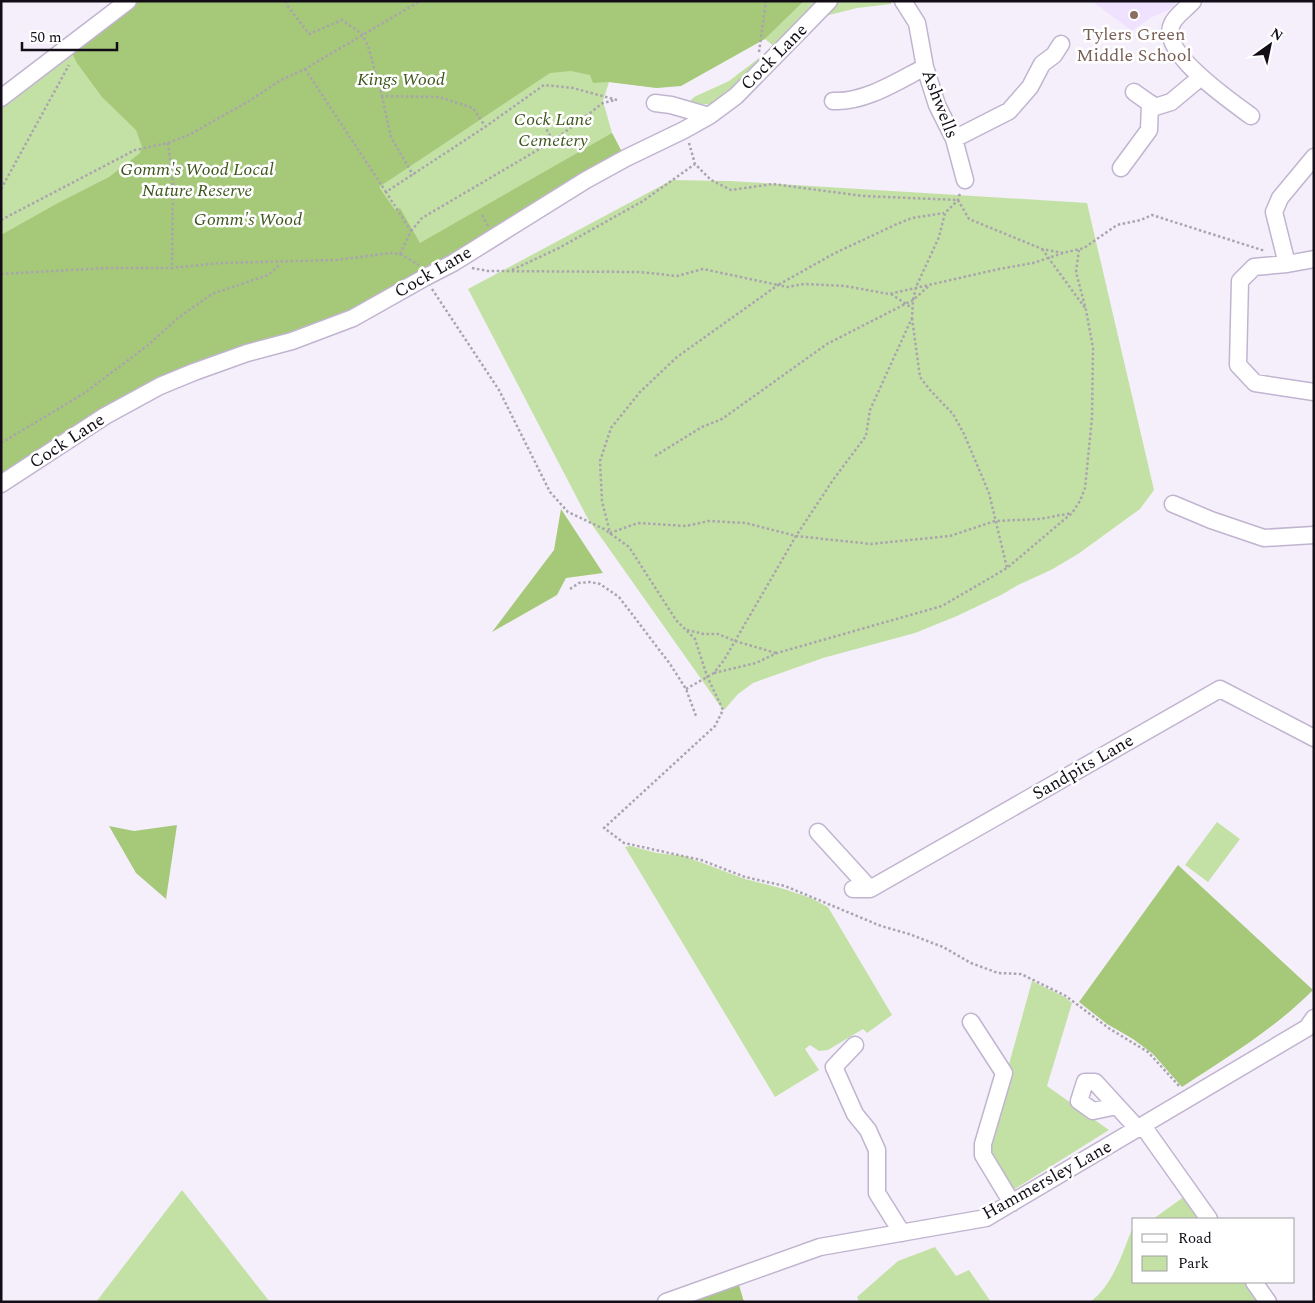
<svg xmlns="http://www.w3.org/2000/svg" width="1315" height="1303" font-family="Spectral,serif">
  <style>
    .built { fill: #efe2ff }
    .green { fill: #c4e1a5 }
    .forest { fill: #a5c978 }
    .lines { fill: none; stroke-linecap: round; stroke-linejoin: round }
    .minor-casing { stroke: #c1b4d0; stroke-width: 19 }
    .path { stroke: #aaa4af; stroke-width: 2.5; stroke-dasharray: 2.5 2.5; stroke-linecap: butt }
    .minor { stroke: #fff; stroke-width: 16 }
    .education-dot { fill: #8d6e63; stroke: #fff; stroke-width: 2 }
    .labels { text-anchor: middle; dominant-baseline: central; stroke-width: 5; stroke-linejoin: round; paint-order: stroke }
    .education-label { font-size: 18px; fill: #785e54; stroke: #fff }
    .street-label { font-size: 18px; fill: #120d17; stroke: #fff }
    .park-label { font-size: 18px; font-style: italic; fill: #3f561d; stroke: #fff }
  </style>
  <rect width="100%" height="100%" fill="#f5effb"/>
  <!-- built -->
  <path class="built" d="M1092,1H1178L1169,10L1150,18L1132,31Z"/>
  <!-- green -->
  <path class="green" d="M535,1L657,88L609,82L603,101L612,133L623,154L559,187L498,225L49,446C28,450 32,456 19,467C13,471 7,475 1,479V102L71,51Z
    M804,1H823L776,48L765,39Z
    M836,1H891V4L857,8L821,17Z
    M767,52L770,54L718,105L688,103L694,97L729,81Z
    M672,180L730,181L1087,203L1154,490L1140,509L1078,554L1051,570L1018,585L1003,594L957,616L915,633L823,658L753,683L738,694L725,709L723,710L588,519L468,289Z
    M1217,822L1240,839L1208,882L1185,865Z
    M630,846L657,853L684,856L745,879L784,889L811,898L828,907L892,1015L867,1033L863,1029L828,1050L819,1051L810,1045L805,1049L819,1070L775,1097L625,847Z
    M1032,981L1065,997L1072,1003L1047,1086L1109,1130L1013,1190L1006,1187L987,1144Z
    M182,1190L270,1302H96Z
    M1185,1196L1201,1219H1153Z
    M1133,1227L1134,1282H1246L1260,1302H1090C1114,1284 1122,1253 1133,1227Z
    M935,1247L956,1276L969,1270L991,1302H859L857,1297L898,1261Z"/>
  <!-- forest -->
  <path class="forest" d="M136,1H804L765,39L681,86L657,88L609,82L593,83L590,75L571,71L550,73L379,187L395,210L400,208L420,243L612,133L623,154L559,187L353,315L244,351L49,446C28,450 32,456 19,467C13,471 7,475 1,479V235L58,203L109,177L140,153L142,147L136,130L102,97L77,63L71,51Z
    M561,509L603,573L566,578L557,595L492,632L554,550Z
    M177,825L166,899L136,873L109,826L134,831Z
    M1178,865L1313,990C1273,1030 1229,1056 1182,1087L1153,1054L1133,1039L1107,1024L1079,1002Z
    M739,1285L744,1302H687Z"/>
  <g class="lines">
    <defs>
      <path id="minor" d="M903,1L917,23L925,67L937,105L954,139L965,180
        M1193,1C1187,8 1175,16 1172,24C1158,52 1231,101 1251,116
        M1134,92L1155,107L1171,102L1201,77
        M1,98L128,1
        M833,101C864,103 898,81 925,67
        M655,103L671,105L709,116
        M954,139L1009,111L1030,87L1042,64L1054,55L1061,44
        M1121,168L1149,130L1150,103
        M1314,259L1287,264L1254,267L1240,281L1238,365L1255,383L1314,392
        M1287,264L1274,212L1280,198L1314,157
        M1,484L105,416L160,386L194,372L247,353L292,341L353,318L424,278L453,263L586,180L626,158L684,130L709,116L736,96L829,1
        M1173,504L1211,520L1264,538L1314,535
        M818,832L870,889
        M853,889H870L1220,689L1314,738
        M971,1022L1004,1073L983,1144V1155L1012,1203
        M855,1045L834,1067L855,1114L868,1130L877,1150V1193L902,1233
        M1117,1106L1093,1111L1079,1101L1085,1082H1095L1138,1129
        M1143,1126L1209,1219
        M1254,1282L1268,1302
        M666,1302L820,1247L986,1218L1307,1028L1314,1018"/>
    </defs>
    <!-- minor casing -->
    <use href="#minor" class="minor-casing"/>
    <!-- path -->
    <path class="path" d="M286,1L287,5L309,34L342,20L362,34L368,46L382,96L439,97L473,108L485,126
      M759,52L766,1
      M305,69L386,192
      M382,96L391,137L413,175
      M544,125L553,141
      M168,143L173,184L172,268
      M689,143L695,164L711,180L731,190L773,184L863,196L958,200L969,219L1042,249L1063,253L1084,248L1117,225L1141,220L1152,215L1265,251
      M1,189L69,65
      M482,215L488,226
      M1,220L135,150L168,143L189,135L249,101L281,80L305,69L420,1
      M411,231L422,218L553,141L603,103L615,100
      M1042,249L1085,308
      M1063,253L1033,263L999,269L889,294L845,286L804,284L787,287L778,285L677,357L640,392L611,428L600,461L602,501L610,533L638,523L686,526L709,521L746,523L796,536L871,544L950,536L995,521L1040,519L1072,513
      M400,254L411,231L386,192L485,127L544,85L573,88L617,100
      M472,268L488,271L640,272L677,276L703,269L778,285L835,253L897,224L912,218L944,213
      M512,270L559,248L643,201L695,164
      M1,274L106,268H172L220,263L336,260L391,253L400,254L419,265
      M432,289L499,390L550,492L568,512L604,529L629,547L676,620L695,639L707,676L723,710L715,726L604,828L624,843L701,860L745,877L785,886L881,926L909,934L943,947L971,963L998,973L1021,974L1066,996L1110,1029L1148,1052L1180,1087
      M891,294L912,308
      M912,318L920,377L929,389L953,414L964,434L989,493L1007,568
      M1,443L83,394L147,346L178,318L212,294L268,275L281,264
      M655,456L702,427L722,419L827,344L913,300L930,285
      M570,589L579,583L590,582L600,584L619,597L670,664L686,689L696,716
      M687,630L704,634H718L735,641L776,653
      M714,673L756,663L777,653L942,606L1007,568L1072,513L1080,501L1085,488L1092,418L1093,348L1086,310L1076,272L1079,250
      M686,689L714,673L724,660L796,536L833,480L866,436L870,410L912,318L913,300L916,287L939,237L945,213L958,200L960,193"/>
    <!-- minor -->
    <use href="#minor" class="minor"/>
  </g>
  <!-- markers -->
  <circle class="education-dot" cx="1134" cy="15" r="5"/>
  <g class="labels">
    <!-- education labels -->
    <g class="education-label">
      <text x="1134" y="34">Tylers Green<tspan x="1134" dy="21">Middle School</tspan></text>
    </g>
    <!-- street labels -->
    <g class="street-label">
      <text transform="translate(774 57) rotate(-45)">Cock Lane</text>
      <text transform="translate(940 104) rotate(69)">Ashwells</text>
      <text transform="translate(433 272) rotate(-30)">Cock Lane</text>
      <text transform="translate(67 441) rotate(-33)">Cock Lane</text>
      <text transform="translate(1083 767) rotate(-30)">Sandpits Lane</text>
      <text transform="translate(1047 1180) rotate(-29)">Hammersley Lane</text>
    </g>
    <!-- park labels -->
    <g class="park-label">
      <text x="401" y="79">Kings Wood</text>
      <text x="553" y="119">Cock Lane<tspan x="553" dy="21">Cemetery</tspan></text>
      <text x="197" y="169">Gomm's Wood Local<tspan x="197" dy="21">Nature Reserve</tspan></text>
      <text x="248" y="219">Gomm's Wood</text>
    </g>
  </g>
  <!-- border -->
  <rect width="1315" height="1303" fill="none" stroke="#120d17" stroke-width="5"/>
  <!-- legend -->
  <rect x="1132" y="1218" width="162" height="65" fill="#ffffff" stroke="#a09ea2"/>
  <rect x="1142" y="1234" width="25" height="8" fill="#ffffff" stroke="#a09ea2"/>
  <text x="1178" y="1243" font-size="15" fill="#120d17">Road</text>
  <rect x="1142" y="1256" width="25" height="15" fill="#c4e1a5" stroke="#a09ea2"/>
  <text x="1178" y="1268" font-size="15" fill="#120d17">Park</text>
  <!-- north arrow -->
  <g transform="translate(1270 45) rotate(33)" stroke="#ffffff" stroke-width="4" paint-order="stroke">
  <path d="M0-4L9 19L0 12L-9 19Z" fill="#120d17"/>
  <text y="-8" font-size="14" font-weight="bold" text-anchor="middle" fill="#120d17">N</text>
  </g>
  <!-- scale -->
  <path d="M22 42v8h95v-8" fill="none" stroke="#120d17" stroke-width="2.5"/>
  <text x="30" y="42" font-size="15" fill="#120d17" stroke="#ffffff" stroke-width="4" paint-order="stroke">50 m</text>
</svg>
